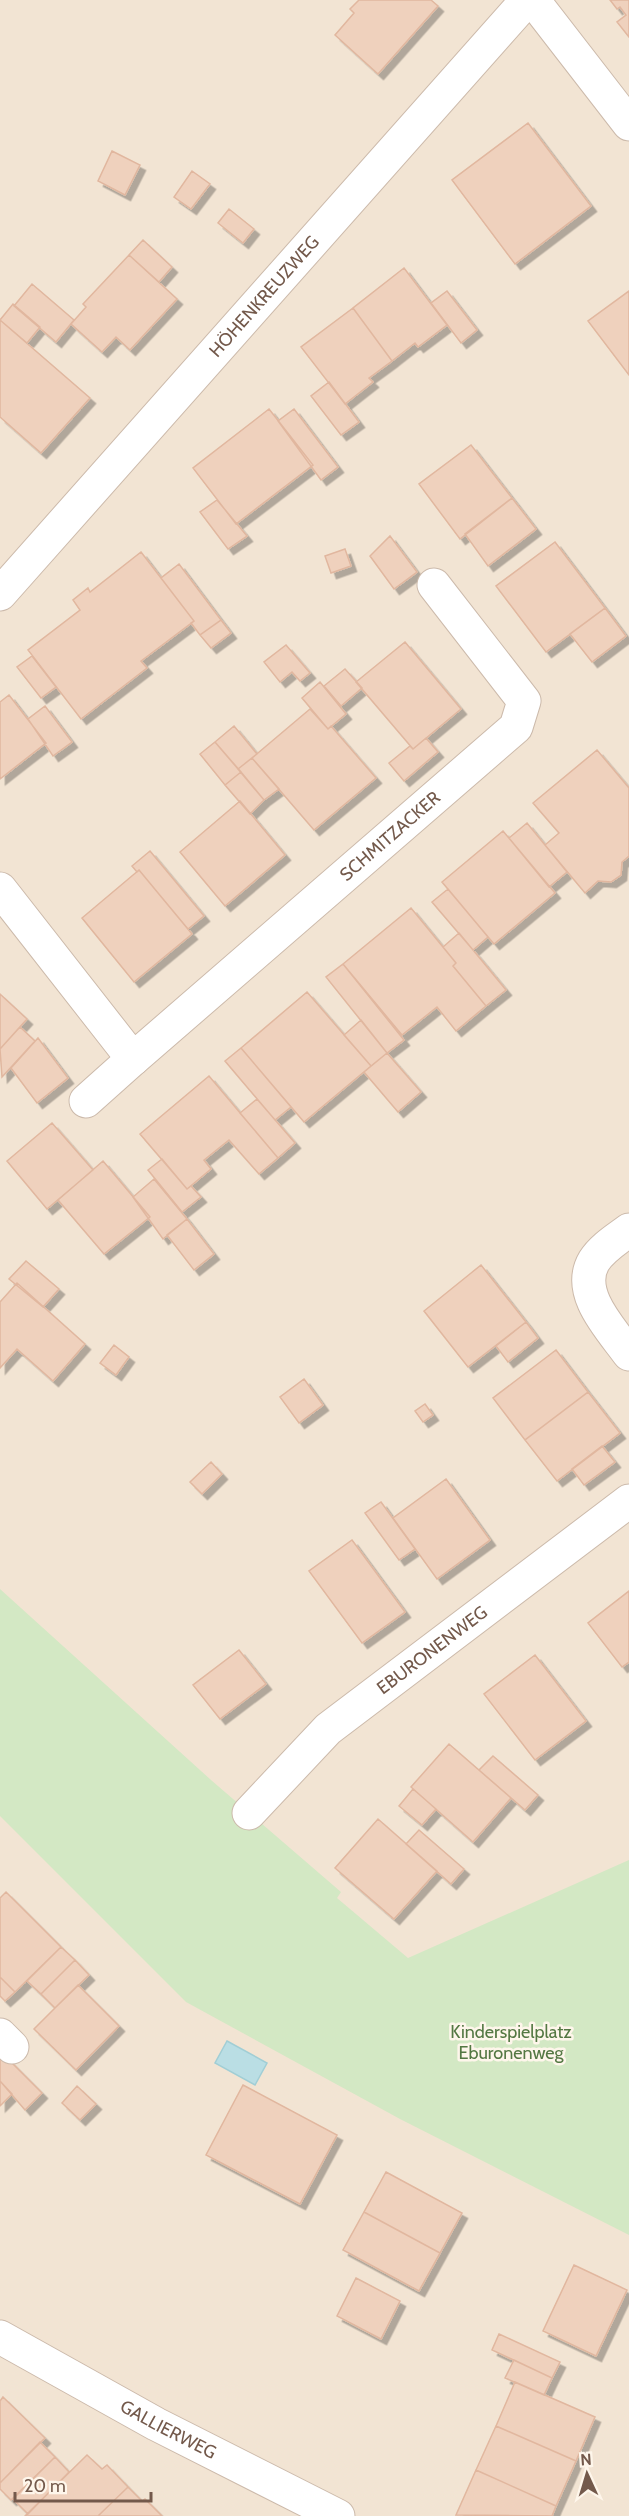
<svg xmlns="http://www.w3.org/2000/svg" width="629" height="2516" font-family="Cabin,sans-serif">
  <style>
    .residential { fill: #f2e4d3 }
    .green { fill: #d3e8c4 }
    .water { fill: #badee4; stroke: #a1ced5; stroke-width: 1.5 }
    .building { fill: #efd1bd; stroke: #e1b79f; stroke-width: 1.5; filter: url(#shadow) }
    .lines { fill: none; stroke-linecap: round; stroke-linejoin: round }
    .minor-casing { stroke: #ccbaab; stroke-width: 35 }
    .minor { stroke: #fff; stroke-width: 33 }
    .labels { text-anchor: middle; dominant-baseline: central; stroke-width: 5; stroke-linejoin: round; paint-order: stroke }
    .street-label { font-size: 18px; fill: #73594b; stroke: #fef6eb }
    .park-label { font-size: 18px; fill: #547843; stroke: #fef6eb }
  </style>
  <defs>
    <filter id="shadow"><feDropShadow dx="5.5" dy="5.5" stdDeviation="0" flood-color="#0004"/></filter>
  </defs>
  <rect width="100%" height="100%" fill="#fbf2e5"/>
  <!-- residential -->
  <path class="residential" d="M0,0H629V2516H0Z"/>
  <!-- green -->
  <path class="green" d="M0,1589L211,1780L341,1892L337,1898L408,1958L629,1860V2235L400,2119L186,2002L0,1816Z"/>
  <!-- water -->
  <path class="water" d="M227,2041L267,2063L255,2085L215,2063Z"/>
  <!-- building -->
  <path class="building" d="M359,0H431L438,6L378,74L335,35L354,13L350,9Z
    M610,0H629V37L617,22L626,15L620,7L617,9Z
    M528,123L591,206L515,264L452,180Z
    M112,151L140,165L125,195L98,181Z
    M192,171L210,184L191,209L174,197Z
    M229,209L254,229L243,243L218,223Z
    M143,240L172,267L159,282L129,255Z
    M129,255L177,299L130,350L116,337L102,352L71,324L86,307L83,304Z
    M404,268L447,325L418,347L415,343L392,361L353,308Z
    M32,284L74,320L56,342L14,306Z
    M447,291L477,330L461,343L431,303Z
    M629,291V375L588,321Z
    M13,304L40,327L27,343L0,320Z
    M353,308L392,361L369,378L373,382L345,404L301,347Z
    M0,320L90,398L41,453L0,417Z
    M329,382L359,422L341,435L311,396Z
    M269,409L313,465L236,524L193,468Z
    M294,409L338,467L321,480L278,421Z
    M471,445L512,498L460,539L419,484Z
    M512,498L536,529L488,566L465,534Z
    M217,500L247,536L228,549L200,512Z
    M390,536L417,572L394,589L370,556Z
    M555,542L605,608L546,652L496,586Z
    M345,549L351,566L331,573L325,556Z
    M141,552L194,621L141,661L147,668L81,719L28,650L80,610L73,600L88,588L90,592Z
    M179,564L221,620L200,635L191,623L194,621L161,578Z
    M605,608L626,636L592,662L570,634Z
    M221,620L231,633L211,648L200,635Z
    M405,642L461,709L413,749L356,682Z
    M286,645L310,673L300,681L292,672L280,682L264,662Z
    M32,656L56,687L41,698L17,667Z
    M345,669L362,688L341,706L324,686Z
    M320,682L346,714L328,729L302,698Z
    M9,695L46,743L0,779V702Z
    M45,706L72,742L53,756L28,719Z
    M310,709L328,729L331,726L376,778L314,830L252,758Z
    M234,726L257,754L238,769L215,742Z
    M426,738L438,752L404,781L389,763L410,746L413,749Z
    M215,742L241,772L225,785L200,754Z
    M597,750L629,788V856L622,862L621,875L611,882L598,881L585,893L545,845L559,833L533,803Z
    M252,758L279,789L264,800L238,769Z
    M241,772L264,800L250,814L225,785Z
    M240,801L285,855L225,906L180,852Z
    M527,823L567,872L549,887L509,838Z
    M503,831L555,893L494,944L442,882Z
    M150,851L204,916L188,929L139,870L137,872L132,866Z
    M139,870L192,934L134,982L82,918Z
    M448,889L488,937L473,950L432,902Z
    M411,908L456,963L453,966L486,1006L456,1031L437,1007L402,1035L343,964Z
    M459,933L506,990L486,1006L453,966L456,963L443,947Z
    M343,964L404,1040L387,1053L326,977Z
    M307,992L371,1066L304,1122L241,1048Z
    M0,994L27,1019L0,1049Z
    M361,1020L387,1053L371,1066L344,1035Z
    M20,1027L35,1041L2,1077L0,1049Z
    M38,1038L68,1078L37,1103L11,1068Z
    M241,1048L291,1107L275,1120L225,1061Z
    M387,1053L421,1092L398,1112L364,1072Z
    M209,1076L278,1158L259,1174L229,1140L204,1160L211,1169L187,1189L140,1134Z
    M257,1099L295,1143L278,1158L240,1113Z
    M52,1123L93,1170L47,1209L7,1161Z
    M162,1159L187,1189L191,1186L201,1197L182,1212L148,1170Z
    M103,1161L150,1217L104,1254L58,1200Z
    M154,1179L187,1219L163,1239L133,1197Z
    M187,1219L214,1254L194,1270L167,1235Z
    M26,1261L59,1289L43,1307L9,1279Z
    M481,1265L526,1322L468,1367L424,1311Z
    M17,1283L85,1344L53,1381L17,1349L0,1368V1302Z
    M526,1322L538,1338L508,1362L496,1346Z
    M114,1345L129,1357L116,1375L100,1363Z
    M556,1350L588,1392L525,1440L493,1398Z
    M304,1379L323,1405L299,1423L280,1397Z
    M588,1392L620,1433L557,1481L525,1440Z
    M425,1404L433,1415L423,1422L415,1411Z
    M602,1446L615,1462L584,1485L572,1469Z
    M211,1462L222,1474L202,1494L190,1482Z
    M446,1479L490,1540L437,1579L393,1518Z
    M381,1502L415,1549L399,1560L365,1513Z
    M352,1540L405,1612L362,1643L309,1571Z
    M629,1591V1662L622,1667L588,1623Z
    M239,1650L266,1684L220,1719L193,1685Z
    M535,1655L586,1721L535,1760L484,1694Z
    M449,1744L511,1798L473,1842L411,1787Z
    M493,1756L538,1795L525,1810L479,1770Z
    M413,1789L436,1809L422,1825L399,1806Z
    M378,1819L437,1871L394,1919L335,1868Z
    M419,1830L464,1869L451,1884L406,1844Z
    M6,1892L61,1947L15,1992L0,1977V1898Z
    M61,1947L75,1960L41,1994L27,1981Z
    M75,1960L89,1975L55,2008L41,1994Z
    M0,1977L15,1992L5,2001L0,1996Z
    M78,1985L119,2026L76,2070L34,2029Z
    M0,2051L42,2093L25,2110L0,2081Z
    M0,2081L12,2094L0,2106Z
    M243,2085L337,2135L300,2204L206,2155Z
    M77,2086L96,2104L80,2120L62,2103Z
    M386,2172L462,2213L440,2253L364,2212Z
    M364,2212L440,2253L419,2291L343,2250Z
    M574,2265L627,2290L596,2356L543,2331Z
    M356,2278L400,2301L381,2339L337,2316Z
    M499,2334L560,2362L552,2378L492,2350Z
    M514,2360L552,2378L544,2395L505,2378Z
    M515,2382L595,2417L576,2461L496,2426Z
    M3,2397L45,2438L0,2483V2401Z
    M496,2426L576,2461L556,2506L476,2470Z
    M40,2442L55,2457L11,2500L0,2489V2483Z
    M87,2455L102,2469L107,2465L128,2487L98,2516H25Z
    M55,2457L69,2472L28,2514L13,2499Z
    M476,2470L556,2506L552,2516L456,2515Z
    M128,2487L142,2501L145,2499L162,2516H98Z"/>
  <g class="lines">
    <defs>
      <g id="minor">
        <path d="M533,0L629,124"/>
        <path id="s1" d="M0,594L527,0"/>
        <path id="s2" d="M0,889L133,1059L516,727L524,701L434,585"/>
        <path d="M86,1101L133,1059"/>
        <path d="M629,1230C617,1239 602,1248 594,1261C575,1293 612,1330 629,1354"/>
        <path id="s3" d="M249,1813L328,1729L629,1501"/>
        <path d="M0,2035L12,2047"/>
        <path id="s4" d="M0,2337L156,2424L338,2516"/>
      </g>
    </defs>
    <!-- minor casing -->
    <use href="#minor" class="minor-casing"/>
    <!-- minor -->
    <use href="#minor" class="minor"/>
  </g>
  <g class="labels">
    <!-- street labels -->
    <g class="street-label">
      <text stroke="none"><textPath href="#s1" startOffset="398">HÖHENKREUZWEG</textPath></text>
      <text stroke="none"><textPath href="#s2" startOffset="556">SCHMITZACKER</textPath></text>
      <text stroke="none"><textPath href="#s3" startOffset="246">EBURONENWEG</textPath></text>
      <text stroke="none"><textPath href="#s4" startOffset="192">GALLIERWEG</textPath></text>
    </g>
    <!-- park labels -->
    <g class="park-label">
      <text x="511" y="2032">Kinderspielplatz<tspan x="511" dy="21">Eburonenweg</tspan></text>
    </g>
  </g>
  <!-- north arrow -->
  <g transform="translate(587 2474) rotate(356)" stroke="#fef6eb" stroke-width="4.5" paint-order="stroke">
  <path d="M0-4.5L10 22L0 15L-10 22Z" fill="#73594b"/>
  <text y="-9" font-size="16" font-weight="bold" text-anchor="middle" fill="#73594b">N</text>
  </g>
  <!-- scale -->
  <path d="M15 2492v9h136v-9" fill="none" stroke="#73594b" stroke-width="3"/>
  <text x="24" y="2492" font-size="18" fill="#73594b" stroke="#fef6eb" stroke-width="4.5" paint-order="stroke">20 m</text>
</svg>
